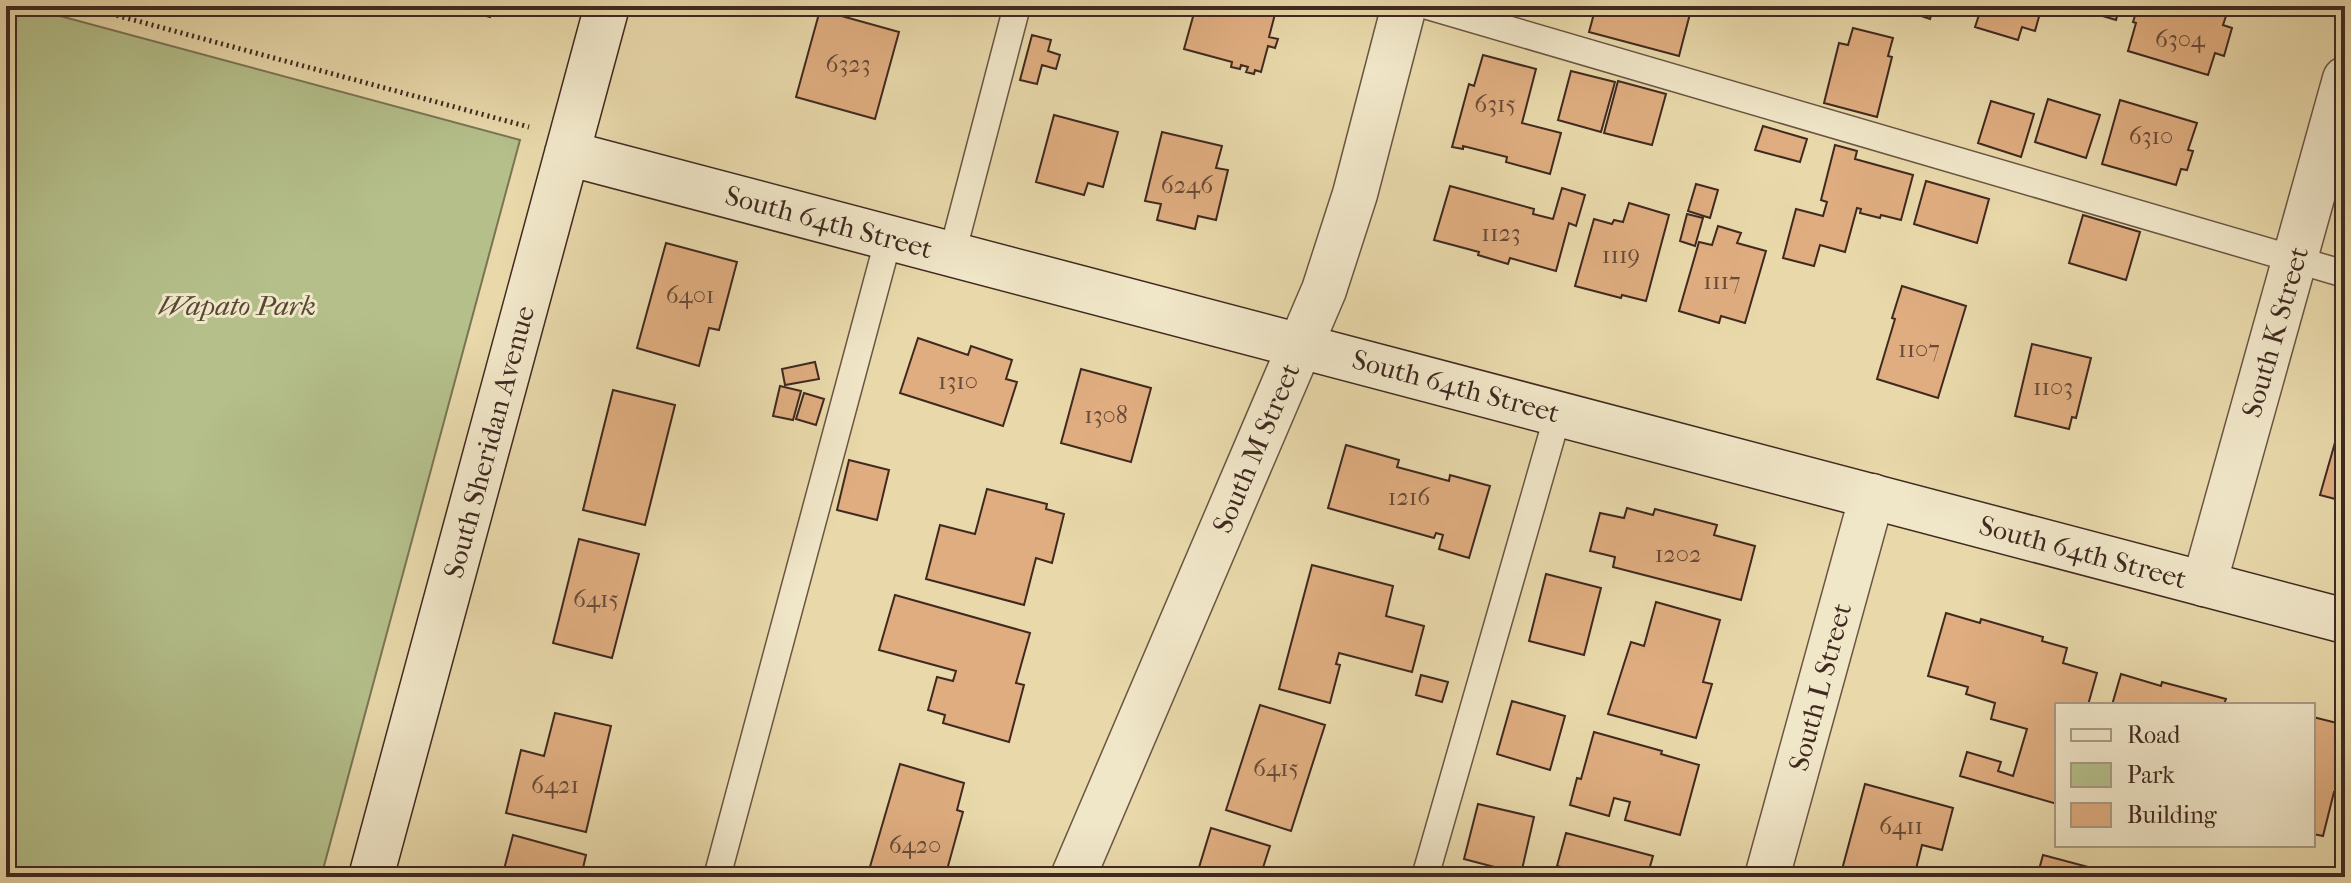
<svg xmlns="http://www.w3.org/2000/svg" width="2351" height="883" font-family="'IM FELL French Canon',serif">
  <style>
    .green { fill: #b4bf8a; stroke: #7a7455; stroke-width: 2 }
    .building { fill: #dfad7f; stroke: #402920; stroke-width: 2 }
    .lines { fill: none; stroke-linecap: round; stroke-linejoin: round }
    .lane-casing { stroke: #6a5542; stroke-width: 29 }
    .street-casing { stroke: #6a5542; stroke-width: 47 }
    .secondary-casing { stroke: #402920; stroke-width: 47 }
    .path { stroke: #402920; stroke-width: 5; stroke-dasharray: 2 4; stroke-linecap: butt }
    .lane { stroke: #f0e6c8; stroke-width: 26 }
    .street { stroke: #f0e6c8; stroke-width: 44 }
    .secondary { stroke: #f0e6c8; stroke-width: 44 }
    .labels { text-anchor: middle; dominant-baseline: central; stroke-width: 6; stroke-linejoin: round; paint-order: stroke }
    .number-label { font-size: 24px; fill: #684a38 }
    .street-label { font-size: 28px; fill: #402920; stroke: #f0e6c8 }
    .park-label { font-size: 28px; font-style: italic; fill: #574735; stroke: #f0e6c8 }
  </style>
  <rect width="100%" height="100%" fill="#e8d8aa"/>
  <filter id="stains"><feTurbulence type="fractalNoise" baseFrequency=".0025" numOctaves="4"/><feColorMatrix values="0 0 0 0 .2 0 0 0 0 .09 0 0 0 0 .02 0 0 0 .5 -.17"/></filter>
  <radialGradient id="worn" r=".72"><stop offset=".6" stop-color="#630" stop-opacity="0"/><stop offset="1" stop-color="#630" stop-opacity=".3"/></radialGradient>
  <!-- green -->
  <path class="green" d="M6,6H23L520,140L321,877H6Z"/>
  <!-- building -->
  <path class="building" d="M458,6H493L490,17L457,8Z
    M1196,6H1243L1275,14L1269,37L1278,39L1275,48L1268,46L1261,72L1255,70L1254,74L1246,72L1248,67L1241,65L1240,69L1231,67L1232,62L1184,49Z
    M1596,6H1692L1679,56L1589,32Z
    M1905,6H1934L1930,19L1903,10Z
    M1964,6H2042L2035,31L2022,27L2018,40L1975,27L1979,15L1963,10Z
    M2069,6H2120L2116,20Z
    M2138,6L2229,7L2223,25L2232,28L2224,56L2215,53L2208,75L2128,51L2136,23L2133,22Z
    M820,10L899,32L875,119L796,97Z
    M1853,28L1893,38L1888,56L1892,57L1877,117L1824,103L1839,43L1848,45Z
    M1032,35L1051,40L1048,51L1060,55L1056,69L1042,65L1037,84L1020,80Z
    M1483,55L1536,69L1522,123L1561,133L1550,174L1506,162L1507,157L1463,146V149L1452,147L1469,84L1474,86Z
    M1571,71L1615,82L1601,132L1558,120Z
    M1618,81L1666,94L1652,145L1604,133Z
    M2048,99L2100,115L2086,158L2035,142Z
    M2120,100L2197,123L2188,150L2193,151L2187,170L2181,169L2176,185L2102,164Z
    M1991,101L2034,114L2021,157L1978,143Z
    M1054,115L1118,132L1103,187L1088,183L1084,195L1036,182Z
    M1763,126L1807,139L1800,162L1755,150Z
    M1162,132L1222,146L1216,168L1228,170L1216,220L1198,216L1195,229L1157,220L1161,204L1145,201Z
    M1835,145L1857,151L1855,159L1913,175L1901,220L1881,215L1880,218L1860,213L1861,209L1857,208L1845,252L1820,245L1814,266L1783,258L1796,209L1823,216L1827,202L1821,200Z
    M1926,181L1989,199L1977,243L1914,224Z
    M1696,184L1718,190L1710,218L1688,211Z
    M1450,186L1534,209L1533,214L1553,219L1562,188L1585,195L1576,226L1569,223L1556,271L1510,258L1508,264L1478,255L1479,252L1434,240Z
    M1629,203L1669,215L1646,301L1622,295L1621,298L1575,286L1594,219L1612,224L1614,220L1623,222Z
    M1687,214L1703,218L1695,246L1680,241Z
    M2083,215L2140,232L2126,280L2069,263Z
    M1718,226L1741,233L1737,243L1766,251L1745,323L1721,316L1719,323L1679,311L1699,242L1712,245Z
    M666,243L737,262L719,330L709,328L699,366L637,348Z
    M1902,286L1966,306L1938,398L1877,379L1895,319L1892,318Z
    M918,338L968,355L971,346L1012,360L1006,379L1017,382L1003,426L900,393Z
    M2032,344L2091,358L2076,418L2072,417L2069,429L2015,416Z
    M815,362L819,379L785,385L782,369Z
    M1081,369L1151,388L1131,462L1061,443Z
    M780,386L801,391L793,420L773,416Z
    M613,390L675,405L645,525L583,510Z
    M804,393L824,399L816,425L796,419Z
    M2336,439L2345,442V507L2337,505L2339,500L2320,495Z
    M1346,445L1399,460L1397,467L1449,481L1450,475L1490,486L1469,558L1439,549L1443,535L1436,533L1434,538L1328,508Z
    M849,460L889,470L877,520L837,510Z
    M987,489L1047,504L1046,509L1064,514L1052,563L1036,558L1024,605L926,579L940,525L975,534Z
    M1627,508L1653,515L1655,509L1717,525L1714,535L1755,546L1741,600L1613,567L1615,557L1590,551L1600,513L1624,518Z
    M579,539L639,554L612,658L553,643Z
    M1312,565L1393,586L1386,616L1424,626L1412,672L1339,653L1336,664L1340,665L1330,703L1279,689Z
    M1546,574L1601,588L1584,655L1529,641Z
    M895,595L1030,633L1016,683L1024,685L1009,742L943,723L945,715L928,710L937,677L953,681L956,671L879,650Z
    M1656,602L1720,620L1703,682L1712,684L1696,738L1608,714L1631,642L1644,646Z
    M1946,613L1980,623L1981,619L2043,637L2042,641L2067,648L2063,663L2097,673L2088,705H2057V804L1960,776L1967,752L2001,762L1998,771L2013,776L2027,729L1991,719L1995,703L1966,694L1968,687L1928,676Z
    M2121,674L2161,686L2162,682L2226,699L2224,704L2229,705H2112Z
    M1421,675L1448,682L1442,702L1416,695Z
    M1512,701L1565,716L1550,770L1497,754Z
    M1260,705L1325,725L1291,831L1226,810Z
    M555,713L611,726L586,832L506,813L521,750L544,756Z
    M2313,717L2345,725V778L2341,794L2334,792L2323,836L2313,834Z
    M1594,732L1662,751L1661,754L1699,765L1680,835L1625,820L1630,802L1614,798L1609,816L1570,805L1577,778L1581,779Z
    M900,764L964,783L957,810L963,812L945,877H867Z
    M1865,784L1953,808L1942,850L1922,845L1914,877H1840Z
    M1478,804L1534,817L1521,874L1464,859Z
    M1211,828L1270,846L1260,877H1192L1193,873L1197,874Z
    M1566,833L1653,856L1647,877H1584L1585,873L1557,866Z
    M513,835L586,855L581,877H502Z
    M2043,855L2103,871L2101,877H2037Z"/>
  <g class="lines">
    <defs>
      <path id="lane" d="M1428,6L2345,274
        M952,254L1017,6
        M717,877L889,237
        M1425,877L1558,414"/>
      <path id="street" d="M2204,584L2345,79
        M1073,877L1324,290L1355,194L1404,6
        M1767,877L1872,496"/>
      <path id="secondary" d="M567,153L2345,621
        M371,877L607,6"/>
    </defs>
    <!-- lane casing -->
    <use href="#lane" class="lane-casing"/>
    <!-- street casing -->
    <use href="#street" class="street-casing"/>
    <!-- secondary casing -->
    <use href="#secondary" class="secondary-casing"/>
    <!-- path -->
    <path class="path" d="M82,6L529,127"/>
    <!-- lane -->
    <use href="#lane" class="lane"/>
    <!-- street -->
    <use href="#street" class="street"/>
    <!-- secondary -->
    <use href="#secondary" class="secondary"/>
  </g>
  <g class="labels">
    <!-- number labels -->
    <g class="number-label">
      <text x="2180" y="39">6304</text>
      <text x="848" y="64">6323</text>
      <text x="1495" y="104">6315</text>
      <text x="2151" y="136">6310</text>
      <text x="1187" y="185">6246</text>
      <text x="1501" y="233">1123</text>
      <text x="1621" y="255">1119</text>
      <text x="1722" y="281">1117</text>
      <text x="690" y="295">6401</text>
      <text x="1919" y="349">1107</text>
      <text x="958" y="381">1310</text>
      <text x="2053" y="387">1103</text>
      <text x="1106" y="415">1308</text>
      <text x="1409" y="497">1216</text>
      <text x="1678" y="554">1202</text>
      <text x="596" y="599">6415</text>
      <text x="1276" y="768">6415</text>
      <text x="555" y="785">6421</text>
      <text x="1901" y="826">6411</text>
      <text x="915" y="845">6420</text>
    </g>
    <!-- street labels -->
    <g class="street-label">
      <text transform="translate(829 222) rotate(15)">South 64th Street</text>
      <text transform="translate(2275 332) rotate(-74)">South K Street</text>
      <text transform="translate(1456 386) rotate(15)">South 64th Street</text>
      <text transform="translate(489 442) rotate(-75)">South Sheridan Avenue</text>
      <text transform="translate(1256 448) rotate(-67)">South M Street</text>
      <text transform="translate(2083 552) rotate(15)">South 64th Street</text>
      <text transform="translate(1820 687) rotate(-75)">South L Street</text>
    </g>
    <!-- park labels -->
    <g class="park-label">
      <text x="237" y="305">Wapato Park</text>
    </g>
  </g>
  <!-- margin -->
  <rect width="2351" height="883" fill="none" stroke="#e8d8aa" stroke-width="32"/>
  <rect x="8" y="8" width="2335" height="867" fill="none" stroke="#402920" stroke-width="4"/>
  <rect x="16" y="16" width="2319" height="851" fill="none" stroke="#402920" stroke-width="2"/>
  <!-- legend -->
  <rect x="2055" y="703" width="260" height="144" fill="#f0e6c8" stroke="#aa9a85" stroke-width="2"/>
  <rect x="2071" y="729" width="40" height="12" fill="#f0e6c8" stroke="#aa9a85" stroke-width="2"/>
  <text x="2127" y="743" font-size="24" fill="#402920">Road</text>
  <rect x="2071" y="763" width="40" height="24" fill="#b4bf8a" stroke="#aa9a85" stroke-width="2"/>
  <text x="2127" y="783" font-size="24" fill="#402920">Park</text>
  <rect x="2071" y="803" width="40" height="24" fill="#dfad7f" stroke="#aa9a85" stroke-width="2"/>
  <text x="2127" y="823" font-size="24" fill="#402920">Building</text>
  <rect width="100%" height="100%" filter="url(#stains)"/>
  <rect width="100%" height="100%" fill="url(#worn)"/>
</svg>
